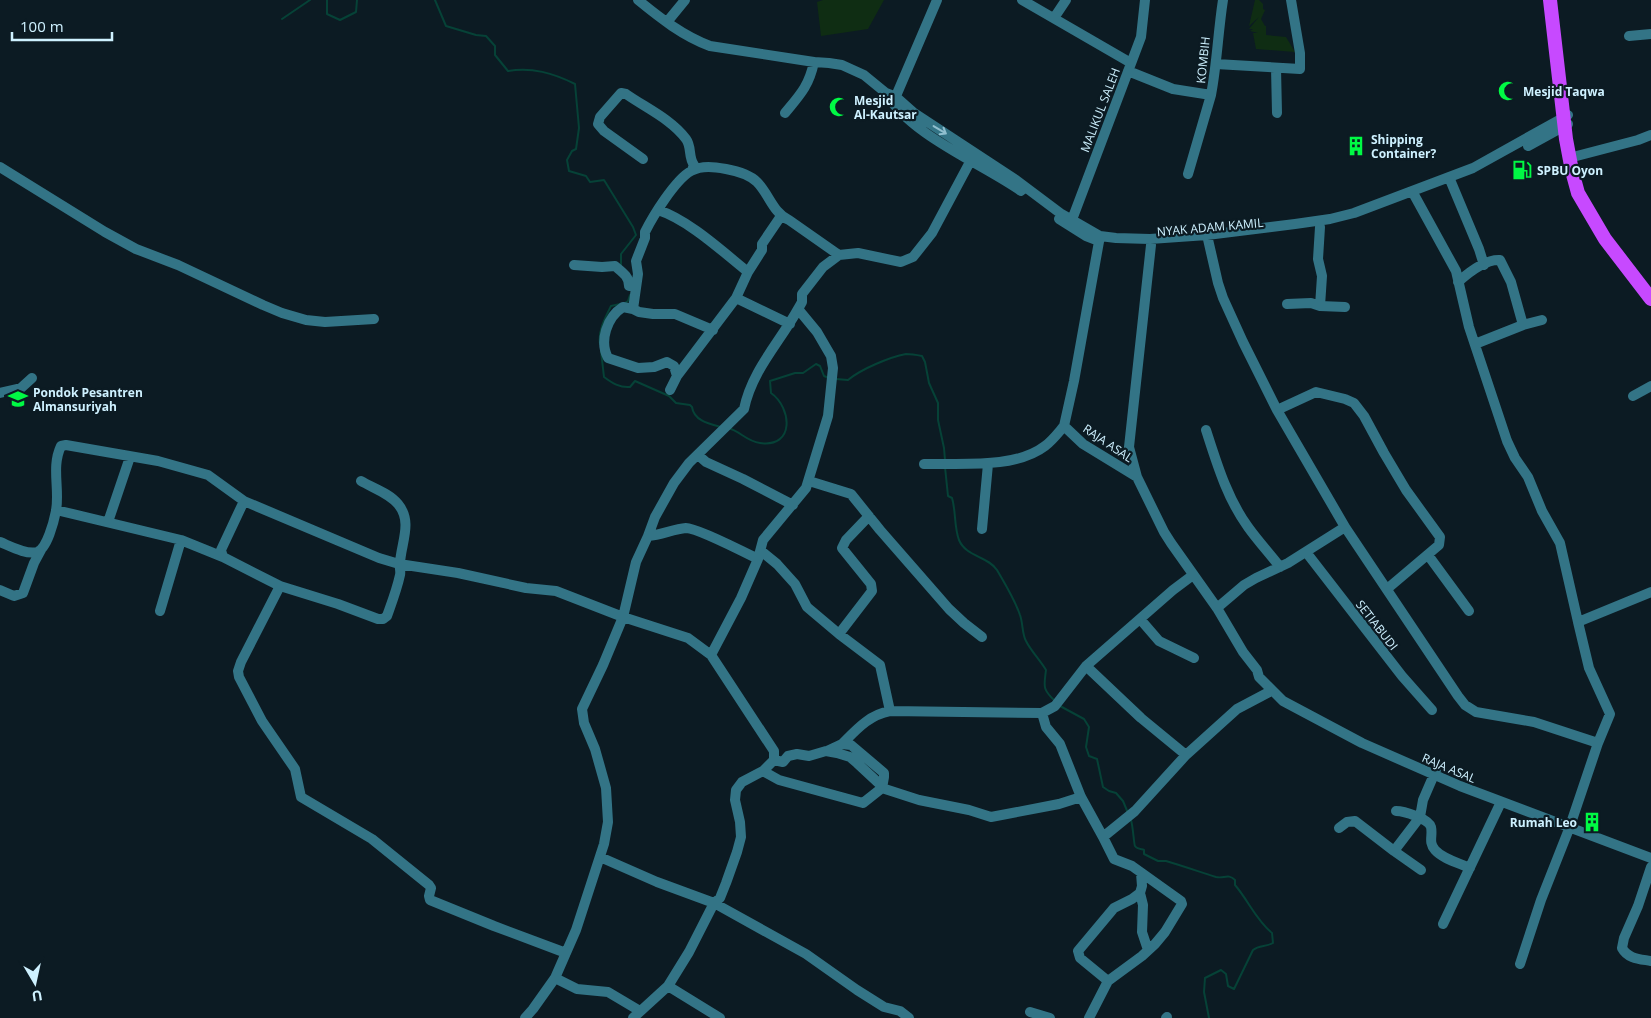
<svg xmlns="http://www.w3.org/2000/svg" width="1651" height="1018" font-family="'Open Sans',sans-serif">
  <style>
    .green { fill: #0f2d13 }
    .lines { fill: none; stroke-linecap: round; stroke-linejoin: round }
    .stream { stroke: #064237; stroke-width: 2 }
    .minor { stroke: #337486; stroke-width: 10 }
    .highway { stroke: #c749ff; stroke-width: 14 }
    .oneway { stroke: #90bfcf }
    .labels { text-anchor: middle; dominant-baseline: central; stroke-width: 4.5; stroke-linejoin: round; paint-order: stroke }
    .street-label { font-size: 12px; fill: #cef1ff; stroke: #0c1b23 }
    .poi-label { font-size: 12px; font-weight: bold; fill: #cef1ff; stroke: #0c1b23; text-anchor: start }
  </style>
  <rect width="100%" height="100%" fill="#0c1b23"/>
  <!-- green -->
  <path class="green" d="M823,0H884L868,29L821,36L817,2Z
    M1255,0H1259L1263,4V9L1265,10L1261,19L1265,26H1266V35L1286,37L1295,52L1256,49L1253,33H1258L1250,31L1253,29H1249L1259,17L1249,26Z"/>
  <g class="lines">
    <!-- stream -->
    <path class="stream" d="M327,0V14L340,20L356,12L357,0
      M435,0L446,26L476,35L486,36L495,46V55L508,71C532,67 553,73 575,84L579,128L576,149L572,151L567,160L569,171L586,176L590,182L604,180L633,227L636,235L621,254V265
      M282,19L310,0
      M625,303L628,301L630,295
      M600,344C598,331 605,318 611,306L620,304
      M601,351L604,377C612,383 620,388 630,387L635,381L669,396L676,403L690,405L692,407C694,421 710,424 721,427
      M836,379L848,380C861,369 890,357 906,354C911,354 917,355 922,356L925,362L929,383L938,403V420L944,448L945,460
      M728,428C740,431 746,441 760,443C795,448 792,408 771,393L770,381L795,373H803L816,364L820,366L824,376L829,378
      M945,467L948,496L952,498C956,511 954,527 959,540C966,557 988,556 997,570C1005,584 1015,600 1020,615C1023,623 1022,634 1026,641C1031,651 1040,660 1046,670C1044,686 1042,689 1055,701
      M1060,706L1084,719L1089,727L1086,747L1089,756L1097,759L1103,787L1109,791L1116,793L1123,801L1128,813
      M1131,820C1133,826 1134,845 1135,846C1137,849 1141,849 1144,850V854L1158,861H1166C1183,866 1200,872 1216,877C1224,879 1228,873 1235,880V885C1248,900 1256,920 1272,933L1273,943C1266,947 1259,945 1253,950L1234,989L1228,986L1226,974L1221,970L1205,978L1204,992L1209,1018"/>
    <!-- minor -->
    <path class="minor" d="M638,0C660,18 683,36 710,46L814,62L829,63L842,65L864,75L886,93L896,97L914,113L1016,180L1060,213L1100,236L1116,238L1150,239L1207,235L1295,224L1330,219L1354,213L1473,168L1568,115
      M1022,0L1131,63
      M1054,18L1066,0
      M667,22L685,0
      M1629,36L1651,34
      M1216,64L1300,69V53L1291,0
      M1276,68L1277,113
      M1128,71L1173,89L1211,95C1217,64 1218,32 1223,0
      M886,93C910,135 981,163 1021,191
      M893,103L937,0
      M785,113C800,95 809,86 814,62
      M1528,146L1568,124
      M1569,158L1638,140L1651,135
      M643,159L604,131L598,124L600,117L621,93L626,94C646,108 671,119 686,139C692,147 688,157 694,165L692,170
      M0,167L105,232L136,249L178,265L263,305L282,313L306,320L325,322L374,319
      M1188,174L1211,95
      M1451,182L1479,249L1484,265
      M1412,191L1456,271L1469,327L1507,441L1515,458L1528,477L1542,511L1560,543L1578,622L1651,592
      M658,210C689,220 723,252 748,272
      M1059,219L1086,236L1099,241
      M1070,225L1141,37L1145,0
      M1207,235L1218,283L1223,298L1243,342L1277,410L1345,527L1458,696L1465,705L1476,712L1534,722L1598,743
      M1100,236L1074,381L1064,426L1083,444L1137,477L1164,532L1171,543L1217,608L1243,652L1257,670L1259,677L1283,701L1362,743L1460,786L1651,858
      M574,265L602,267L615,266C622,272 629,276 629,286H636
      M1458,282C1468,273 1486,259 1500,260L1511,282L1523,325
      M736,298L790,324
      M1287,304L1311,303L1320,306L1345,307
      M1320,306L1322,276L1318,259L1320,227
      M633,309L623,307C607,317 599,341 608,358L638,368L654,367L667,362L674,366L677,376
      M713,330L675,314H653L639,312L633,309L638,274L636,261L645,238V232C653,216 675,180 691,171C702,165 715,167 726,169C737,171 749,174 757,182C769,194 773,213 789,220L839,255
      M1475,344L1523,325L1542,320
      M670,390L677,376L736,298L748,272L762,250V244L781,216
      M0,393L21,388L32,378
      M1633,396L1651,386
      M1277,410L1316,392L1345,399L1354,403L1364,416L1384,453L1406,490L1440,537L1439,545L1387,589
      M1206,430C1217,464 1227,498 1248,527C1258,541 1270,554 1280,567
      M698,455L706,462L743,479L793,505
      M924,464C961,463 1015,469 1045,446C1053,440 1058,433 1064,426
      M1137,477L1129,447L1151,245
      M809,481L851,494L880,530L949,609L964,623L982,637
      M56,510L181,540L223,557L280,586L338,604L378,619H383L387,616C392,602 397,589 400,575C401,571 399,567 400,563C401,543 413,522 398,504C389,493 373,488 361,481
      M108,522L130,457
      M982,529L988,464
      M648,536C662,535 673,529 686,528C697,528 746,553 758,559
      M0,542C10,546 26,555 37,552C47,549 54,521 56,511C60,489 51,467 61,446L66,445L158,461L208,475L244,501L379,558L399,564L458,573L526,588L556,591L623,617L603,665L582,709L584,723L595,749L606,788L608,822L604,844L576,930L555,978L533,1009L525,1018
      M761,551L777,564L795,584L807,607L839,634L880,665L890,711
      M1306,552L1402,676L1432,710
      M1428,555L1469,611
      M223,557L221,550L244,501
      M1193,575L1173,590L1086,666L1055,706L1042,713L1046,727L1060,744L1081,797L1103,837L1135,811L1186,755L1237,709L1271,691
      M280,586L241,662L238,671L239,677L262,721L295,769L301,797L372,839L429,885L431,888L429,896L430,900L494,926L566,953
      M0,590L14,596L23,593L34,563L41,550
      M1217,608L1244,585L1256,578L1288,563L1345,527
      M160,611L181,540
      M1140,619L1159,641L1194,658
      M839,634L872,591L871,584L842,548L846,540L869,516
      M711,655L688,638L623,617L636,562L648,536L655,517L674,483L689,463L744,409C752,370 780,342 798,309
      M1086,666L1141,718L1186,755
      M842,744C857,729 869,715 890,711L1042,713
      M774,760L783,762L788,756L797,754L809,756L826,751L837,753L850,757L857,763L885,789L919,800L969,810L991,817L1059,804L1081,797
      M763,771L779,780L863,803L882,788L884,777V773L851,745L842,744L827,751
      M1396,811C1404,811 1429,819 1431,827C1433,836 1428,842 1435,850C1443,859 1459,863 1470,868
      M1339,828L1347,822L1355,821L1394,851L1420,817L1423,800L1436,770
      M1394,851L1421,870
      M600,857L657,882L714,903L806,954L857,990L884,1007L900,1011L909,1018
      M1651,867L1638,906L1624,938L1622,948C1628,959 1640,959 1651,961
      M1140,893L1143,905L1142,932L1148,950
      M1443,924L1501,802
      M1520,964L1541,900L1569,829L1598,743L1610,714L1589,668L1578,622
      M555,978L577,989L608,992L640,1011
      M1108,981L1080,958L1078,951L1114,908L1132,899L1140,893L1142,886L1141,873
      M668,986L720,1018
      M1030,1012L1050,1018
      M633,1018L668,986L689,952L714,903L720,898L726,883L737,852L741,837L740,822L735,800L736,790L742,782L763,771L774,760V751L711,655L741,598L758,559L763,540L806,488L828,416L833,368L831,356L817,332L798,309L802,302V294L823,267L839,255L858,253L901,262L913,257L932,233L971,160
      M1089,1018L1108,981L1142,956L1155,944L1165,932L1182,904L1181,901L1132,866L1114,859L1103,837
      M1166,1018L1167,1017"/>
    <!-- highway -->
    <path class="highway" d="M1550,0L1566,139L1572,171L1578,193L1605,239L1651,299"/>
  </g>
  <!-- one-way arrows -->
  <defs><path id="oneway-shaft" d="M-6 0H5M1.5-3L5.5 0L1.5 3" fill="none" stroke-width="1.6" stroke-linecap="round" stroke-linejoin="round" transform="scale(1.25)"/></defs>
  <use class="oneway" href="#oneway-shaft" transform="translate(940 130) rotate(31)"/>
  <!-- icons -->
  <defs>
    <symbol id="mosque-bare" viewBox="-9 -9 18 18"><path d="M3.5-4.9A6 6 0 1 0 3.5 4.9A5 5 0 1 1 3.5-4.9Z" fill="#00f944" stroke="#0c1b23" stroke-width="2.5" paint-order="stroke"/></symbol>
    <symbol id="building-bare" viewBox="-9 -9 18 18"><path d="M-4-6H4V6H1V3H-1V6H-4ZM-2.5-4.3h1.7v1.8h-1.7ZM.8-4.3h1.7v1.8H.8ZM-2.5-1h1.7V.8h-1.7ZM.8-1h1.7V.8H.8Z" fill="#00f944" stroke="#0c1b23" stroke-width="2.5" paint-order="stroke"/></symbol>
    <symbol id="fuel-bare" viewBox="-9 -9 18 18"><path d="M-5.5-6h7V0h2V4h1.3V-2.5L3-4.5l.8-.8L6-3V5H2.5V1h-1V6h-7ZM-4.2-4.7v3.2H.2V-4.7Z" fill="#00f944" stroke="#0c1b23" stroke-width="2.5" paint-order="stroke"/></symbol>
    <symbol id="school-bare" viewBox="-9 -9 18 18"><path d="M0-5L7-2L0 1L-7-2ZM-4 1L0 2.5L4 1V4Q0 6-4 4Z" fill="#00f944" stroke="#0c1b23" stroke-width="2.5" paint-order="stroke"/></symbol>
  </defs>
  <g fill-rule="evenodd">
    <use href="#mosque-bare" x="1494" y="77" width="28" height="28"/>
    <use href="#mosque-bare" x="825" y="93" width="28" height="28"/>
    <use href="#building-bare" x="1342" y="132" width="28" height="28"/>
    <use href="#fuel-bare" x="1508" y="156" width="28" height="28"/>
    <use href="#school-bare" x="4" y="385" width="28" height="28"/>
    <use href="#building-bare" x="1578" y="808" width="28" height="28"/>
  </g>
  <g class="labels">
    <!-- street labels -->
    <g class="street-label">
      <text transform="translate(1203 60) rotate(-84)">KOMBIH</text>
      <text transform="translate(1100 110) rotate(-69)">MALIKUL SALEH</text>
      <text transform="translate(1210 227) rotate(-5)">NYAK ADAM KAMIL</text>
      <text transform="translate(1108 443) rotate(34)">RAJA ASAL</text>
      <text transform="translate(1377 625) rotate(52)">SETIABUDI</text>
      <text transform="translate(1449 768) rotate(23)">RAJA ASAL</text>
    </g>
    <!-- poi labels -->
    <g class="poi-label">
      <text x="1523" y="91">Mesjid Taqwa</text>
      <text x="854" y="100">Mesjid<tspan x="854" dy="14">Al-Kautsar</tspan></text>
      <text x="1371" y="139">Shipping<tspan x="1371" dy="14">Container?</tspan></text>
      <text x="1537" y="170">SPBU Oyon</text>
      <text x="33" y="392">Pondok Pesantren<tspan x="33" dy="14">Almansuriyah</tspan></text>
      <text x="1577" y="822" text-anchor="end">Rumah Leo</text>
    </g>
  </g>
  <!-- north arrow -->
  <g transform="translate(35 983) rotate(171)" stroke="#0c1b23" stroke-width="4" paint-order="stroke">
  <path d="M0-4L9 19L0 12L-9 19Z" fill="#cef1ff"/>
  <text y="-8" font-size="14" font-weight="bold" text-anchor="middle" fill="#cef1ff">U</text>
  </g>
  <!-- scale -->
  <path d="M12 32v8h100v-8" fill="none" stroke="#cef1ff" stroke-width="2.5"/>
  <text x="20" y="32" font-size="15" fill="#cef1ff" stroke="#0c1b23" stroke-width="4" paint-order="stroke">100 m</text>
</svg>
